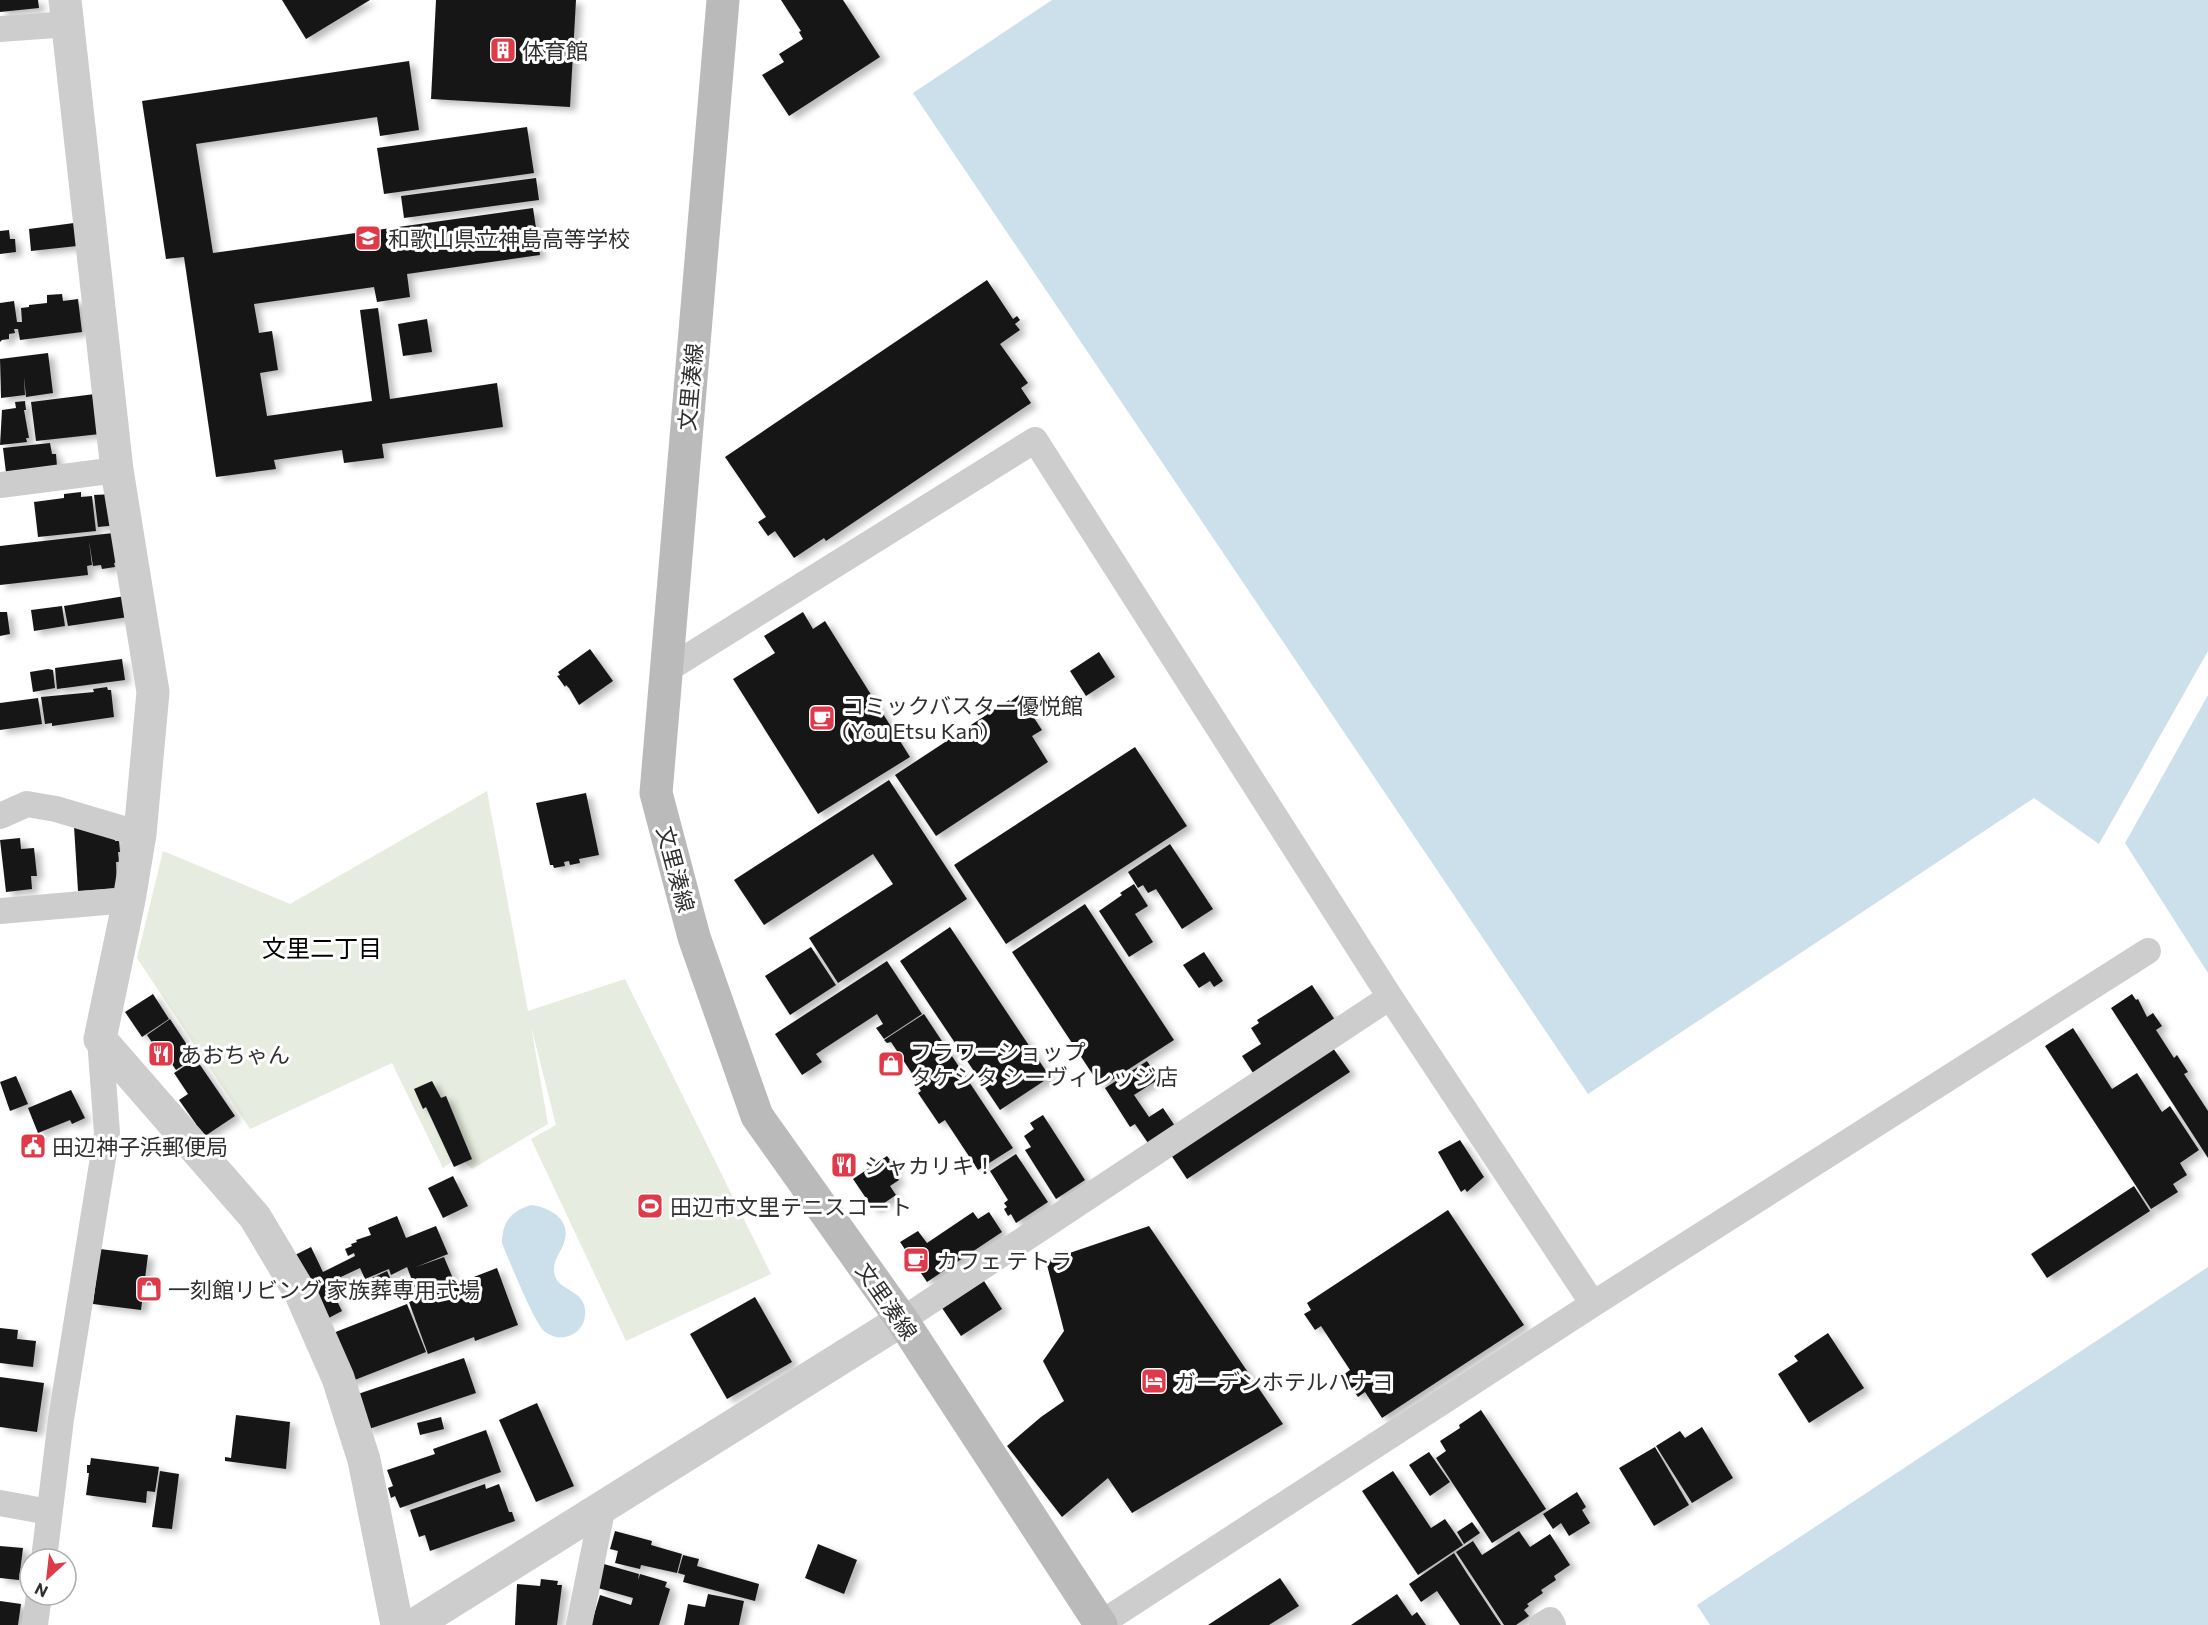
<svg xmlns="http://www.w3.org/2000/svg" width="2208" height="1625" font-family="Commissioner,'Noto Sans JP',sans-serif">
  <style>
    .green { fill: #e6ecdf }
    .water { fill: #cce0eb }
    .building { fill: #171717; filter: url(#shadow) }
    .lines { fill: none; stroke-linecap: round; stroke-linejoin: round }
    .minor { stroke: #cdcdcd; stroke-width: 26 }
    .tertiary { stroke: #cdcdcd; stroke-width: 33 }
    .secondary { stroke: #bababa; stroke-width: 33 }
    .labels { text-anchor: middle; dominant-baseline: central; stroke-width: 6; stroke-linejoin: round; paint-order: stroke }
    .poi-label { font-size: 22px; fill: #303030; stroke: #fff; text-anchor: start }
    .street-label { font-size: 22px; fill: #303030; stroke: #fff }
    .neighbourhood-label { font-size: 24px; fill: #000; stroke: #fff }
  </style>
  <defs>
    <filter id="shadow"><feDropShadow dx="6" dy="4" stdDeviation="3" flood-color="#0004"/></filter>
  </defs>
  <rect width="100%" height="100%" fill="#fff"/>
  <!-- green -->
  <path class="green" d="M487,791L528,1011L625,979L771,1274L626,1341L531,1139L556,1125L531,1026L548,1124L472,1169L458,1157L443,1168L392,1063L250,1129L137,958L163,851L290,904Z"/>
  <!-- water -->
  <path class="water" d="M1052,0H2208V651L2099,844L2034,798L1588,1094L913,93Z
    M2208,695V973L2125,843Z
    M531,1205C548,1207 570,1218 565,1239C563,1250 554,1257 554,1269C553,1293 588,1287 585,1315C585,1324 578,1333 569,1336C561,1339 551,1337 544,1331C534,1322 508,1258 502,1243C502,1222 511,1211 531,1205Z
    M2208,1267V1625H1710L1697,1605Z"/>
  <!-- building -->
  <path class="building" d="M0,0H38L39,8L0,12Z
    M282,0H370L306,39Z
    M436,0H576L570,107L431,99Z
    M781,0H843L880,57L789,116L762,75L784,62L779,54L803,39L799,32L801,31Z
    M409,61L419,130L380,136L377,117L196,144L213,253L533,208L540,255L407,274L410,297L377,302L374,287L254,304L259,333L272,331L278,370L260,373L267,416L372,401L360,310L378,308L390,399L497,383L503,427L382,444L384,458L344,463L342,450L274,460L276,469L216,477L184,257L166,259L142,101Z
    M527,127L534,173L384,194L377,148Z
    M536,178L539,200L404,218L401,196Z
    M74,223L77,246L31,251L29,229Z
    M9,230L10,239H15L16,252L0,254V231Z
    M987,280L1013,319L1017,316L1020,320L1015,324L1020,330L1000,344L1028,383L1021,388L1031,403L826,541L824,538L794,558L775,531L768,536L758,522L766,517L725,457Z
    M62,294L63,301L78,299L82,332L20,340L18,329H14L15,333L9,334V339L2,340L0,342V303L14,301L17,322H22L21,308L29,307V305L47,303V295Z
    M427,319L432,352L403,356L398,324Z
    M48,353L53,393L26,397L24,377L25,395L1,398L0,359Z
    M95,394L100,434L36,441L31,402Z
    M25,401L26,410H24L29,438H26L27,442L0,445L2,410L16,408L15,402Z
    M50,443L52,454H56L57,466L7,481L3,448Z
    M81,492V497L92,496L96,531L38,537L34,502L64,498V494Z
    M114,494L118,525L98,527L94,495Z
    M113,533L117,562L114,563L115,567L102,569L101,565L93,566L89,541L92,565L87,566L88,575L0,585V546Z
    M131,595L135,616L68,626L64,606Z
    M62,606L65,626L34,631L31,610Z
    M0,612H7L10,634L0,636Z
    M803,612L813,629L825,621L910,757L818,814L733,679L775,653L764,636Z
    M590,649L613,681L579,705L569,688L566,685L565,687L557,676L560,675L558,672Z
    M1099,652L1115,677L1086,696L1070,671Z
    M122,659L125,680L57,689L55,668Z
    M48,669L53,670L55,688L33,692L30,672Z
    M107,687L108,690H111L114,717L52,726V723L45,724L41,697L94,692L93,689Z
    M1019,695L1042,730L1032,736L1048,762L936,836L895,775L1009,700L1010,702Z
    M38,698L42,724L0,730V703Z
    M1135,747L1187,826L1006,944L954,865Z
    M889,780L967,899L838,983L809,938L893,884L873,854L764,925L734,880Z
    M586,793L599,855L579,859L580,863L570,865L569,861L564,862L565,866L554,868L553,865H550L536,803Z
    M74,826L114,832L115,841H119L120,852H118L119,862H116L117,888L78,891Z
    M20,838L21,849L34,848L37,876H31L32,889L6,892L0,840Z
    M1170,844L1213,909L1182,929L1156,889L1148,893L1143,885L1138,888L1128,872Z
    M1134,884L1148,906L1135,914L1153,942L1129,957L1099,911L1122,895L1120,893Z
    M1085,904L1174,1040L1101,1087L1012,952Z
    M950,927L1050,1077L1000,1110L900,961Z
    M811,947L836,985L790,1015L765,976Z
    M1204,952L1223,981L1214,987L1210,981L1199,988L1183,965Z
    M887,961L922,1014L884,1039L876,1028L883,1024L877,1014L816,1054L822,1062L802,1075L775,1034Z
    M1312,985L1335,1020L1255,1076L1242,1056L1261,1044L1251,1028L1259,1023L1257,1020Z
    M153,994L169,1019L142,1037L125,1012Z
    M2132,994L2136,1000L2138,999L2147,1017L2153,1013L2162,1026L2156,1030L2174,1058L2177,1055L2188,1072L2184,1074L2208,1111V1158L2111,1008Z
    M924,1014L1013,1148L978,1170L945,1120L939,1124L918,1093L921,1091L917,1085L919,1084L891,1042L887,1043L884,1040Z
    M170,1019L195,1057L176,1070L159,1045L155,1047L147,1035Z
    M2073,1028L2112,1089L2137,1073L2162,1112L2170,1106L2199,1150L2180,1163L2187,1175L2173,1184L2178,1192L2151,1209L2045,1046Z
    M1333,1048L1350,1072L1187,1179L1171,1155Z
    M196,1059L235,1116L202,1138L193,1126L196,1124L179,1100L188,1094L174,1073Z
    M1147,1061L1159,1079L1134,1095L1149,1117L1163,1108L1175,1126L1148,1143L1135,1124L1130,1127L1105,1088Z
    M16,1076L28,1104L10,1111L0,1082Z
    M432,1081L441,1098L446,1096L472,1159L454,1167L426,1107L423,1109L414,1089Z
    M71,1090L85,1118L72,1124L70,1120L38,1133L28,1108Z
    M1043,1115L1085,1180L1056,1199L1025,1150L1031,1147L1024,1136L1034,1129L1030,1123Z
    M1460,1140L1484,1177L1467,1192L1465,1189L1461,1192L1438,1152Z
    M1016,1154L1048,1202L1016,1223L1011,1214L1008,1216L1004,1209L1007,1207L1004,1203L1008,1200L990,1171Z
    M887,1156L897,1169L893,1172L899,1180L890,1186L896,1195L874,1210L853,1179Z
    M453,1176L468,1206L443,1218L428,1188Z
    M2134,1186L2150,1211L2047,1278L2031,1254Z
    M1448,1210L1524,1325L1382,1418L1365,1392L1358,1397L1343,1375L1350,1370L1321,1326L1315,1330L1304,1314L1311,1310L1307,1303Z
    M973,1212L978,1219L989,1212L1002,1232L927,1282L900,1242L918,1231L927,1243Z
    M397,1216L406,1238L436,1226L448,1254L416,1267L444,1257L454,1281L418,1296L407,1267L391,1275L389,1269L365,1279L360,1268L328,1283L342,1311L323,1321L293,1256L311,1247L323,1272L355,1256L354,1253L348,1256L345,1249L352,1246L351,1244L357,1242L356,1240L371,1235L368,1228Z
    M1149,1226L1283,1424L1132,1513L1108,1478L1062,1517L1007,1446L1041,1417L1064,1401L1043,1361L1064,1331L1046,1261Z
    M100,1249L148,1255L141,1310L93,1304Z
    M497,1268L518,1325L475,1341L474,1337L428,1354L409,1302Z
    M387,1271L391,1280L397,1278L399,1286L375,1296L368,1280Z
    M984,1281L1002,1309L961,1336L942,1308Z
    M755,1297L792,1362L727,1399L690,1334Z
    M407,1304L426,1352L347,1383L328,1335Z
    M0,1328L18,1330L17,1339L36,1341L33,1367L0,1363Z
    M1828,1333L1864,1388L1809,1423L1778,1374L1798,1361L1794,1356Z
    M464,1358L476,1393L366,1430L358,1394Z
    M0,1377L44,1383L37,1432L0,1427Z
    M537,1403L574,1486L536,1502L499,1420Z
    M1481,1410L1546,1509L1492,1543L1436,1458L1446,1451L1440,1441L1460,1428L1459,1425Z
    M236,1415L290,1422L286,1469L225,1461V1457L231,1458Z
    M441,1417L444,1429L420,1435L417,1423Z
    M1702,1427L1733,1478L1692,1503L1656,1446L1680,1431L1685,1438Z
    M486,1430L501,1472L400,1508L395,1496L391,1498L388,1488L393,1486L387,1470L435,1454L433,1449Z
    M1655,1447L1689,1505L1654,1526L1619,1468Z
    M1429,1452L1450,1482L1430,1496L1409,1465Z
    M91,1458L159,1467L155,1492L147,1491L146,1503L86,1495L89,1473H87V1465H90Z
    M160,1471L179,1474L172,1529L152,1527Z
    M1393,1471L1431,1528L1445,1519L1463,1545L1418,1575L1362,1491Z
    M485,1484L486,1489L499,1484L509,1512H512L515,1521L430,1551L425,1535L419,1537L410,1510Z
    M1577,1492L1586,1507L1582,1510L1590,1523L1569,1536L1561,1523L1553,1529L1543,1514Z
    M1472,1522L1480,1533L1464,1544L1457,1532Z
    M615,1531L652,1541L651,1545L682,1554L677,1573L641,1565L640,1569L615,1563L618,1551L610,1549Z
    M1519,1531L1530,1547L1550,1534L1570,1565L1554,1576L1556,1580L1541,1590L1543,1593L1527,1604L1529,1606L1524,1610L1529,1616L1516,1625H1504L1456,1552L1473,1541L1482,1555Z
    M818,1544L857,1560L844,1594L805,1578Z
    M0,1546L23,1548L19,1580L0,1578Z
    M1454,1553L1466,1572L1501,1625H1460L1437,1591L1421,1602L1409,1584Z
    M683,1555L699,1559L697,1566L759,1584L755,1601L683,1582L685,1575L678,1573Z
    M604,1564L639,1574L638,1580L640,1574L667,1582L665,1587L670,1589L659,1625H591L600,1595L631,1605L633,1598L598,1588Z
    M1280,1578L1299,1606L1269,1625H1208Z
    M541,1579L558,1581L557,1585H562L557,1625H515L517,1584L540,1586Z
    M708,1594L744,1601L739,1625H684L688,1604L705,1607Z
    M1397,1594L1412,1616L1417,1612L1426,1625H1351Z
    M0,1601L21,1604L18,1625H0Z"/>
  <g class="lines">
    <!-- minor -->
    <path class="minor" d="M0,29L69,24
      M0,485L117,470
      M665,671L1035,440L1390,997L1593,1304
      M0,816L27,804L56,809L140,834
      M0,911L129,900
      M902,1320L1390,997
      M0,1503L49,1512
      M44,1559L61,1419L107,1133L100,1039
      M1100,1624L1593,1304L2148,951
      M35,1625L39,1595
      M579,1625L603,1506
      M1542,1625L1550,1620L1553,1625"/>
    <!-- tertiary -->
    <path class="tertiary" d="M65,0L117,470L153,692L140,834L129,900L100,1039L255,1217L301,1294L338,1378L364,1460L397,1625
      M414,1625L902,1320"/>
    <!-- secondary -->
    <path class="secondary" d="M723,0L656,793L694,937L757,1116L902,1320L1101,1625"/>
  </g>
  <!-- icons -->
  <defs>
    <symbol id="building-square" viewBox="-11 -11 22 22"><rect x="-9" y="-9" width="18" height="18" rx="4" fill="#df3a4a" stroke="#fff"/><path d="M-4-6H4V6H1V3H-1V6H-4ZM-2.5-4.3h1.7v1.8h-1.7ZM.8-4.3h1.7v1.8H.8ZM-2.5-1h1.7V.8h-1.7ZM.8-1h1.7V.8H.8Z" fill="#fff"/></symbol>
    <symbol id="school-square" viewBox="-11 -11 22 22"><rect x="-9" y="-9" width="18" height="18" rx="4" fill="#df3a4a" stroke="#fff"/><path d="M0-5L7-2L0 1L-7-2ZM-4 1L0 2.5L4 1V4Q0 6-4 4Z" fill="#fff"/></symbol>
    <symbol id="cafe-square" viewBox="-11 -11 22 22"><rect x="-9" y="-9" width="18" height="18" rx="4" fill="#df3a4a" stroke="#fff"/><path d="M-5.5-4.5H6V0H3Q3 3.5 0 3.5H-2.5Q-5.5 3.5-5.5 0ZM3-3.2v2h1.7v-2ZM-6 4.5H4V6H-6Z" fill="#fff"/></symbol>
    <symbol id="restaurant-square" viewBox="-11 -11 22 22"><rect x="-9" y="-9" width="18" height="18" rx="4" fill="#df3a4a" stroke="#fff"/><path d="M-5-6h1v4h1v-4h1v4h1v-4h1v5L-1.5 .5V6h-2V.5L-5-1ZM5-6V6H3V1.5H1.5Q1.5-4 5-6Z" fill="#fff"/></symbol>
    <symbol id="shop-square" viewBox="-11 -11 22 22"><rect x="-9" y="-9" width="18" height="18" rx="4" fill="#df3a4a" stroke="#fff"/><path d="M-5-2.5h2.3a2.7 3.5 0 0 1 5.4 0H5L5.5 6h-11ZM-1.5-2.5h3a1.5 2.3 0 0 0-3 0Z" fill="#fff"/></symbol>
    <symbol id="civic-square" viewBox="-11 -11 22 22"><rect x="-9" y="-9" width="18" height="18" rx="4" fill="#df3a4a" stroke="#fff"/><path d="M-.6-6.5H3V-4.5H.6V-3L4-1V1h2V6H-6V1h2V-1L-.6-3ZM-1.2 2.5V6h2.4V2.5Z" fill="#fff"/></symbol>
    <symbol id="stadium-square" viewBox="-11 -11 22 22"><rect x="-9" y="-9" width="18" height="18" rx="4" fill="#df3a4a" stroke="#fff"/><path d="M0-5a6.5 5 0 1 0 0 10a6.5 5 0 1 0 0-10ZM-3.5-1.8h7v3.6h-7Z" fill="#fff"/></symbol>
    <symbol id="hotel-square" viewBox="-11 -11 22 22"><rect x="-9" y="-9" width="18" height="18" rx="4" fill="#df3a4a" stroke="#fff"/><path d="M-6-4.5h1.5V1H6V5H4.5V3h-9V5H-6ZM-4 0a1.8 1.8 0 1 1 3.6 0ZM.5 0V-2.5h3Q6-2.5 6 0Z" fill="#fff"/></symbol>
  </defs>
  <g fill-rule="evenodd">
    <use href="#building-square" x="488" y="35" width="30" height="30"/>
    <use href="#school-square" x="353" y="223" width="30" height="30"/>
    <use href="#cafe-square" x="807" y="703" width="30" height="30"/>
    <use href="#restaurant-square" x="146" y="1039" width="30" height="30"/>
    <use href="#shop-square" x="876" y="1049" width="30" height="30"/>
    <use href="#civic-square" x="18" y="1131" width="30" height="30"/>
    <use href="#restaurant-square" x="829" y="1150" width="30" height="30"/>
    <use href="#stadium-square" x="635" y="1191" width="30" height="30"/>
    <use href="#cafe-square" x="901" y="1245" width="30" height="30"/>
    <use href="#shop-square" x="134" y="1274" width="30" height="30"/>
    <use href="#hotel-square" x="1139" y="1366" width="30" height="30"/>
  </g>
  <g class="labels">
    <!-- poi labels -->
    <g class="poi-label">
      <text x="522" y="50">体育館</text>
      <text x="388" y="238">和歌山県立神島高等学校</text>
      <text x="842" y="705">コミックバスター優悦館<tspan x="842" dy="25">(You Etsu Kan)</tspan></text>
      <text x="910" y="1051">フラワーショップ<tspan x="910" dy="25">タケシタ シーヴィレッジ店</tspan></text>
      <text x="180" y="1054">あおちゃん</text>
      <text x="52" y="1146">田辺神子浜郵便局</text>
      <text x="864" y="1165">シャカリキ！</text>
      <text x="670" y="1206">田辺市文里テニスコート</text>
      <text x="936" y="1260">カフェ テトラ</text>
      <text x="168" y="1289">一刻館リビング 家族葬専用式場</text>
      <text x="1174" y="1381">ガーデンホテルハナヨ</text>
    </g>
    <!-- street labels -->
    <g class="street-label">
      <text transform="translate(690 387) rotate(-85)">文里湊線</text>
      <text transform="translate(676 869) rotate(75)">文里湊線</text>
      <text transform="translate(887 1301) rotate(55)">文里湊線</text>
    </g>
    <!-- neighbourhood labels -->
    <g class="neighbourhood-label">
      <text x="322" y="947">文里二丁目</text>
    </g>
  </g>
  <!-- north arrow -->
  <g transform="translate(48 1577) rotate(207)"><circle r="28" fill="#ffffff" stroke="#acacac" stroke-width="1.5"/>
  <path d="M0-4.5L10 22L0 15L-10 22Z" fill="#df3a4a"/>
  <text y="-9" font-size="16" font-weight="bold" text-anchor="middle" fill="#303030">N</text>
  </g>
</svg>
